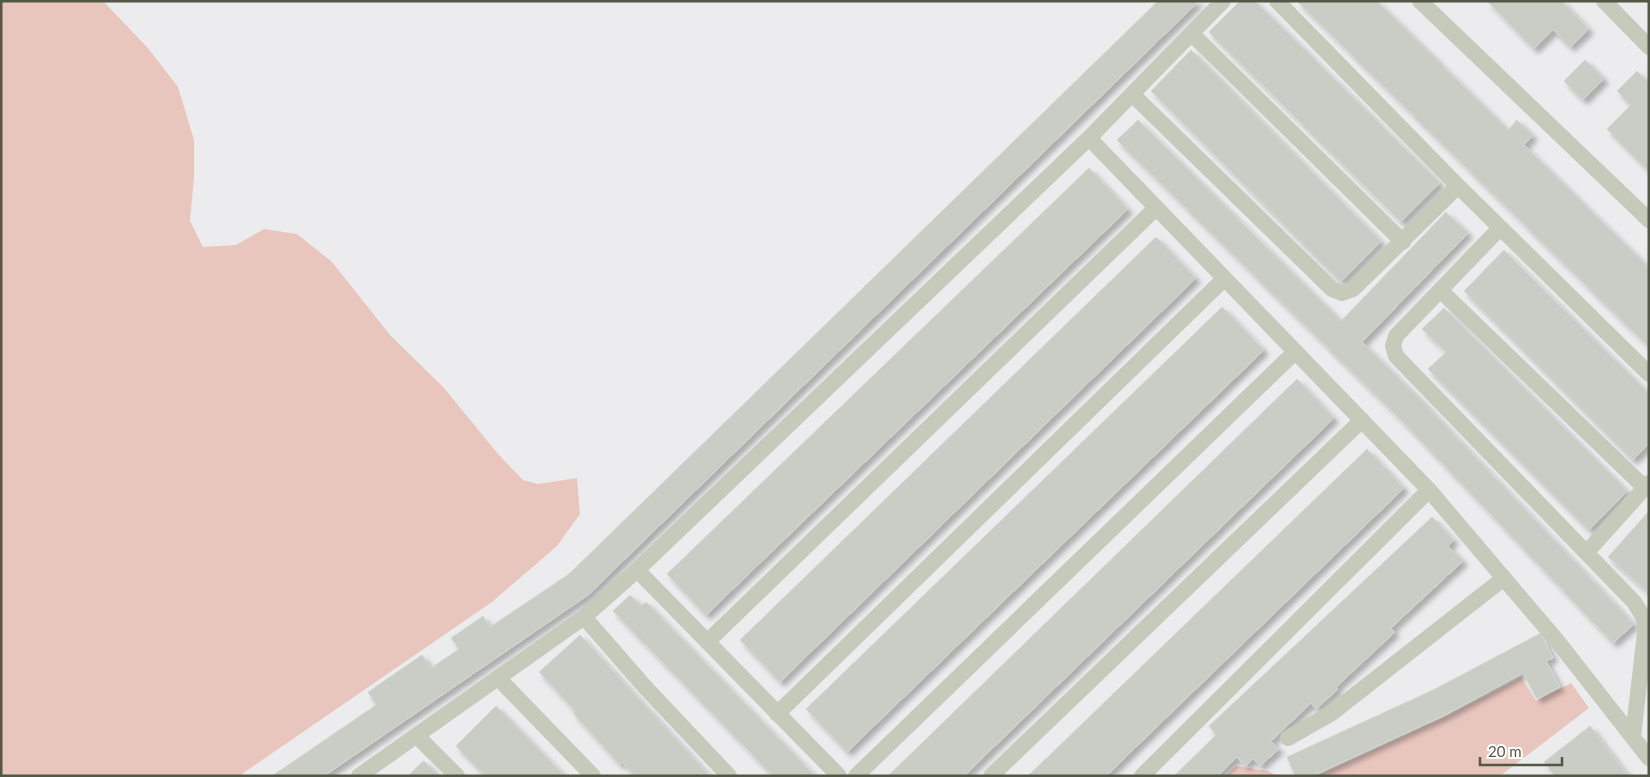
<svg xmlns="http://www.w3.org/2000/svg" width="1650" height="777" font-family="Lato,sans-serif">
  <style>
    .green { fill: #e8c6be }
    .building { fill: #cacdc6; stroke: #d3d7d0; filter: url(#shadow) }
    .lines { fill: none; stroke-linecap: round; stroke-linejoin: round }
    .lane { stroke: #c6cabb; stroke-width: 16 }
  </style>
  <defs>
    <filter id="shadow"><feDropShadow dx="4.5" dy="4.5" stdDeviation="2.5" flood-color="#0004"/></filter>
  </defs>
  <rect width="100%" height="100%" fill="#ececee"/>
  <!-- green -->
  <path class="green" d="M1,1H103L147,47L178,87L194,140V177L190,221L203,247L236,245L264,229L297,234L332,262L390,335L444,388L498,454L523,480L538,484L577,478L580,514L557,546L492,602L239,776H1Z
    M1521,677L1536,701L1571,683L1589,708L1500,776H1317L1447,716Z
    M1236,766L1268,771L1277,776H1226Z"/>
  <!-- building -->
  <path class="building" d="M1158,1H1199L588,595L324,776H272L376,705L368,692L422,655L431,668L459,649L451,638L483,616L490,627L569,574Z
    M1240,1H1255L1440,183L1401,222L1209,32Z
    M1297,1H1377L1508,130L1517,120L1533,136L1524,145L1649,268V347Z
    M1487,1H1562L1589,29L1570,47L1553,30L1534,49Z
    M1191,50L1381,241L1341,282L1151,91Z
    M1585,60L1604,79L1583,100L1564,81Z
    M1637,71L1649,83V171L1607,129L1631,105L1617,91Z
    M1138,120L1341,321L1446,212L1468,233L1362,342L1423,402L1634,624L1613,643L1402,421L1117,140Z
    M1089,168L1128,209L706,615L667,574Z
    M1156,237L1196,278L780,682L740,640Z
    M1504,250L1649,394V444L1633,460L1464,291Z
    M1222,307L1264,350L847,752L806,709Z
    M1444,308L1627,491L1589,530L1428,369L1446,352L1422,329Z
    M1297,379L1334,418L964,776H888Z
    M1367,449L1404,488L1106,776H1028Z
    M1649,511V593L1608,557Z
    M1432,517L1454,540L1448,546L1463,561L1391,628L1395,632L1336,687L1338,689L1316,709L1311,703L1271,741L1279,749L1260,766L1253,759L1245,766L1237,757L1218,776H1174L1216,735L1209,726Z
    M630,595L641,606L646,602L815,776H773L613,611Z
    M1541,633L1553,658L1546,661L1560,687L1537,699L1523,673L1445,715L1312,776H1295L1287,757L1433,690Z
    M580,635L710,776H635L622,762L619,764L573,713L576,712L539,672Z
    M496,706L565,776H486L456,746Z
    M1590,726L1628,776H1555L1544,762Z
    M424,761L439,776H408L420,764Z"/>
  <g class="lines">
    <!-- lane -->
    <path class="lane" d="M1277,1L1458,186L1649,374
      M1420,1L1649,220
      M1604,1L1649,47
      M1192,34L1403,242
      M1133,95L1332,289L1342,293L1353,289L1458,186
      M1089,138L1429,490L1558,642L1649,758
      M1500,228L1396,336L1393,346L1396,356L1634,602L1641,613L1645,622V633L1633,737
      M1440,290L1645,488
      M1587,552L1649,483
      M637,570L839,776
      M584,617L645,687L729,776
      M707,642L1156,208
      M498,678L593,776
      M777,714L1224,279
      M417,736L457,776
      M1288,738L1332,713L1504,578
      M359,776L584,617L637,570L1089,138L1223,1
      M856,776L1295,352
      M991,776L1362,420
      M1142,776L1429,490"/>
  </g>
  <!-- border -->
  <rect width="1650" height="777" fill="none" stroke="#525746" stroke-width="5"/>
  <!-- scale -->
  <path d="M1480 757v8h82v-8" fill="none" stroke="#525746" stroke-width="2.5"/>
  <text x="1488" y="757" font-size="15" fill="#525746" stroke="#ffffff" stroke-width="4" paint-order="stroke">20 m</text>
</svg>
